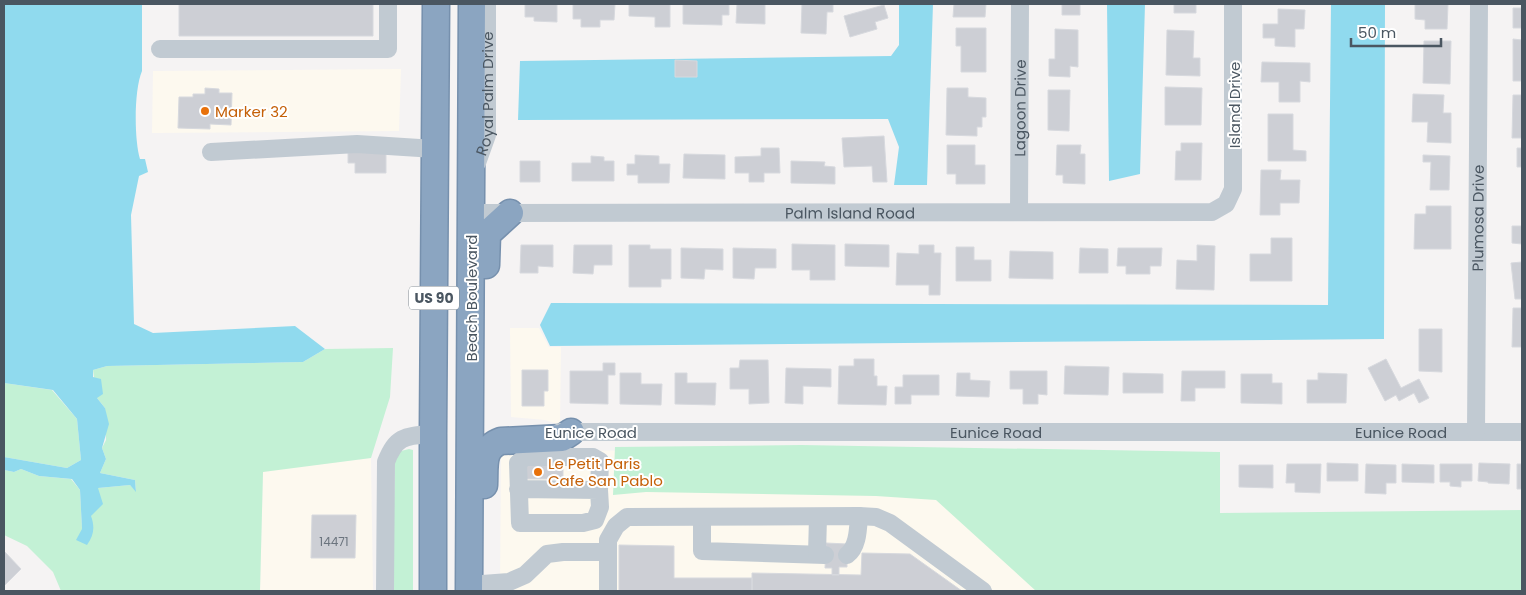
<svg xmlns="http://www.w3.org/2000/svg" width="1526" height="595" font-family="Poppins,sans-serif">
  <style>
    .commercial { fill: #fdf9ef }
    .green { fill: #c3f1d5 }
    .water { fill: #90daee }
    .building { fill: #cdcfd5; stroke: #d7d9de }
    .lines { fill: none; stroke-linecap: round; stroke-linejoin: round }
    .highway-casing { stroke: #7690ad; stroke-width: 29 }
    .minor { stroke: #c1cad2; stroke-width: 18 }
    .highway { stroke: #8ba5c1; stroke-width: 26 }
    .food-dot { fill: #e8710a; stroke: #fff; stroke-width: 2 }
    .labels { text-anchor: middle; dominant-baseline: central; stroke-width: 4; stroke-linejoin: round; paint-order: stroke }
    .number-label { font-size: 12px; fill: #6b747e }
    .shield { fill: #fff; stroke: #808990; stroke-width: 1 }
    .shield-label { font-size: 14px; font-weight: bold; fill: #4a5661 }
    .street-label { font-size: 15px; fill: #4a5661; stroke: #fff }
    .food-label { font-size: 15px; fill: #c56008; stroke: #fff; text-anchor: start }
  </style>
  <rect width="100%" height="100%" fill="#f5f3f3"/>
  <!-- commercial -->
  <path class="commercial" d="M401,69L399,131L152,133L153,71Z
    M510,328H539L549,347H561L560,425L545,420L511,417Z
    M501,450L1061,453L1059,591H500Z
    M371,458L373,591H260L263,471Z"/>
  <!-- green -->
  <path class="green" d="M393,348L390,397L371,458L263,472L260,591H61L53,572L27,546L4,535V470L14,472L21,469L39,476L71,479L80,490L82,529L91,516L98,488L130,485L136,491L135,480L100,473L106,459L102,448L106,440L105,408L97,398L93,370L107,366L303,362L325,349Z
    M4,383L52,390L77,419L81,460L67,468L4,457Z
    M801,445L1220,452V513L1522,510V591H1036L936,500L876,496L646,492L613,495L615,447Z
    M409,449L413,450V591H392L395,459L401,451Z"/>
  <!-- water -->
  <path class="water" d="M4,4H142V71C134,90 134,139 140,159H145L148,172L139,176L131,215L134,324L153,333L295,326L325,349L303,362L107,366L93,370V377L101,379L103,394L97,398L105,408L109,424L102,448L106,459L100,473L135,480L136,492L130,485L98,488L103,504L91,516C95,527 94,535 87,545L76,540L82,529L80,490L72,479L39,476L21,469L14,472L4,470V457L67,468L81,460L77,419L53,390L4,383Z
    M899,4H933L927,185H894L899,147L888,119L518,120L520,61L891,56L899,45Z
    M1107,4H1145L1140,174L1109,181Z
    M1331,4H1385L1384,339L550,346L540,325L551,303L1328,305Z"/>
  <!-- building -->
  <path class="building" d="M179,4H373V36H179Z
    M525,4H557V22L534,21V17H525Z
    M573,4H615L614,20H600V27H581V19H573Z
    M629,4H670V27H655V17L629,16Z
    M683,4H729V15H722V25L683,24Z
    M737,4H765V24L736,23Z
    M802,4H833V12H827L826,34L801,33Z
    M954,4H986L985,17H953Z
    M1062,4H1080V15H1062Z
    M1174,4H1196V13H1174Z
    M1415,4H1448L1447,29H1425V20L1415,19Z
    M1522,4V28H1513V8H1522Z
    M884,5L888,18L875,22L877,29L850,37L844,16Z
    M1278,9L1305,10L1304,29H1295V47L1275,46V38H1263V24H1278Z
    M956,28H986V72H961V46H956Z
    M1055,29L1078,30V67L1070,66V77L1049,76V59H1055Z
    M1167,30L1194,31L1193,58H1200V76L1166,75Z
    M1513,39L1522,40V81H1513Z
    M1424,41H1451L1450,84L1423,83Z
    M675,60L697,61V77H675Z
    M1262,62L1310,63V82L1300,81V102H1279V82H1261Z
    M1165,87L1202,88L1201,125H1165Z
    M205,88L219,89V93H232L231,125L210,124V129L178,128L179,97H193V94H205Z
    M947,88H968V97L986,98V117H982V127H977V136L946,135Z
    M1048,90H1070L1069,131L1048,130Z
    M1413,94L1444,95L1443,113H1451V143L1427,142L1428,122H1412Z
    M1513,95H1522V138H1512Z
    M1268,114H1293V150L1306,151V161H1268Z
    M884,136L887,182H873L872,166L844,167L842,138Z
    M1181,143H1202L1201,180H1175L1176,151H1181Z
    M947,145H975V165H985V184H956V174H947Z
    M1057,145H1081L1080,154H1085V184L1063,183V175H1056Z
    M386,148V173H355V163H348V153Z
    M761,148H779L780,173H764V182H749V173H735V157L761,156Z
    M1517,148H1522V167H1517Z
    M684,154L725,155V179L683,178Z
    M635,155L659,156V164H670L669,183H638V175H627V164H635Z
    M1423,155L1450,156L1449,190H1430L1431,162H1423Z
    M591,156L604,157V161H614V181H572V163H591Z
    M520,161H540V182H520Z
    M791,161L825,162L824,166L835,167V184L791,183Z
    M1261,170H1281L1280,180H1300L1299,203H1280V215H1260Z
    M1426,206H1451V249H1414L1415,214H1426Z
    M1512,226H1522V244L1512,243Z
    M1271,238H1292V281H1250V254H1271Z
    M792,244L835,245V280H810V270H792Z
    M845,244L889,245V267L845,266Z
    M521,245H553V267L538,266V273H520Z
    M574,245H612V265H594L593,274L573,273Z
    M629,245H650V249H671V279H661V287H629Z
    M919,245H934V253H941L940,295H929V285H896L897,253L919,254Z
    M1197,245L1215,246L1214,290L1176,289L1177,260L1197,261Z
    M956,247H974V260H991V281H956Z
    M681,248L723,249V270L705,269L704,279L681,278Z
    M733,248L776,249V268H755L754,279L733,278Z
    M1080,248L1108,249V273H1079Z
    M1118,248H1162L1161,266H1150V274H1126V266H1117Z
    M1010,251L1053,252V279L1009,278Z
    M1522,262V299H1515L1511,263Z
    M1513,308H1522V347H1512Z
    M1419,329H1442V372L1419,371Z
    M854,359H874V376H877V386H887L886,405L838,404L839,366H854Z
    M1386,359L1401,388L1419,379L1429,398L1419,403L1414,393L1399,401L1396,395L1385,401L1368,368Z
    M740,360H768L769,403L749,404V389H730V368H739Z
    M603,363H615V375H608V404L570,403V371H603Z
    M1065,366L1109,367L1108,395L1064,394Z
    M786,368L831,369V387L803,386V404L785,403Z
    M522,370H548V391H544V406H522Z
    M1010,371H1047V395L1038,394V404H1023V389H1010Z
    M1182,371H1225V388H1195V401H1181Z
    M620,373H641V384H662L661,405L620,404Z
    M675,373H687V383H716L715,405L675,404Z
    M957,373H970V380L990,381L989,397L956,396Z
    M1123,373L1163,374V393H1123Z
    M1318,373L1347,374L1346,403H1307V380H1318Z
    M1241,374H1272V383H1282V404L1241,403Z
    M903,375H939V395H911V404H895V387H903Z
    M524,463H563V479H524Z
    M1327,463L1358,464V481H1327Z
    M1479,463L1510,464L1509,484L1488,483V482L1478,481Z
    M1287,464H1321L1320,493L1295,492V483H1286Z
    M1366,464L1396,465V483H1386V494L1365,493Z
    M1402,464L1434,465V483L1402,482Z
    M1440,464H1472V481H1461V487L1450,486V482H1440Z
    M1517,464H1522V489H1517Z
    M1239,465H1273V488L1239,487Z
    M312,515H356L355,558H311Z
    M826,543L847,544V567H839V575H832V568H825Z
    M619,545L674,546V578H752V591H619Z
    M4,551L21,569L4,586Z
    M862,553L910,554L962,591H752V573L861,575Z"/>
  <g class="lines">
    <defs>
      <path id="highway" d="M486,265L487,234L510,213
        M484,485C485,466 481,448 501,441L562,438L571,432
        M433,591V434L436,4
        M469,591L472,4"/>
    </defs>
    <!-- highway casing -->
    <use href="#highway" class="highway-casing"/>
    <!-- minor -->
    <g class="minor">
      <path d="M160,49H388V4"/>
      <path d="M211,152L357,144L435,149"/>
      <path id="s1" d="M477,163L487,135V4"/>
      <path id="s2" d="M1019,212L1020,4"/>
      <path id="s3" d="M471,213L1212,212L1226,204L1233,189V4"/>
      <path id="s4" d="M560,432H1522"/>
      <path id="s5" d="M1476,432L1479,4"/>
      <path d="M518,489L599,490L600,507L595,520L583,523H520L518,463L525,457H593L600,461L599,490"/>
      <path d="M702,517V551L825,555"/>
      <path d="M817,554L818,517"/>
      <path d="M847,555C858,547 858,529 859,516"/>
      <path d="M469,585L509,582L525,575L547,554L563,552H608"/>
      <path d="M385,591L386,462C396,435 406,436 433,434"/>
      <path d="M608,591V540L616,526L627,517L859,516L876,517L890,523L983,591"/>
    </g>
    <!-- highway -->
    <use href="#highway" class="highway"/>
  </g>
  <!-- markers -->
  <g class="food-dot">
    <circle cx="205" cy="111" r="5"/>
    <circle cx="538" cy="472" r="5"/>
  </g>
  <g class="labels">
    <!-- number labels -->
    <g class="number-label">
      <text x="334" y="541">14471</text>
    </g>
    <!-- shield labels -->
    <rect class="shield" x="409" y="286.5" width="50" height="23" rx="4"/>
    <g class="shield-label">
      <text x="434" y="298">US 90</text>
    </g>
    <!-- street labels -->
    <g class="street-label">
      <text stroke="none"><textPath href="#s1" startOffset="71">Royal Palm Drive</textPath></text>
      <text transform="translate(1234 105) rotate(-90)">Island Drive</text>
      <text stroke="none"><textPath href="#s2" startOffset="104">Lagoon Drive</textPath></text>
      <text stroke="none"><textPath href="#s3" startOffset="379">Palm Island Road</textPath></text>
      <text stroke="none"><textPath href="#s5" startOffset="214">Plumosa Drive</textPath></text>
      <text transform="translate(471 298) rotate(-90)">Beach Boulevard</text>
      <text x="591" y="432">Eunice Road</text>
      <text stroke="none"><textPath href="#s4" startOffset="436">Eunice Road</textPath></text>
      <text stroke="none"><textPath href="#s4" startOffset="841">Eunice Road</textPath></text>
    </g>
    <!-- food labels -->
    <g class="food-label">
      <text x="215" y="111">Marker 32</text>
      <text x="548" y="463">Le Petit Paris<tspan x="548" dy="17">Cafe San Pablo</tspan></text>
    </g>
  </g>
  <!-- border -->
  <rect width="1526" height="595" fill="none" stroke="#4a5661" stroke-width="10"/>
  <!-- scale -->
  <path d="M1351 38v8h90v-8" fill="none" stroke="#4a5661" stroke-width="2.5"/>
  <text x="1358" y="38" font-size="15" fill="#4a5661" stroke="#ffffff" stroke-width="4" paint-order="stroke">50 m</text>
</svg>
